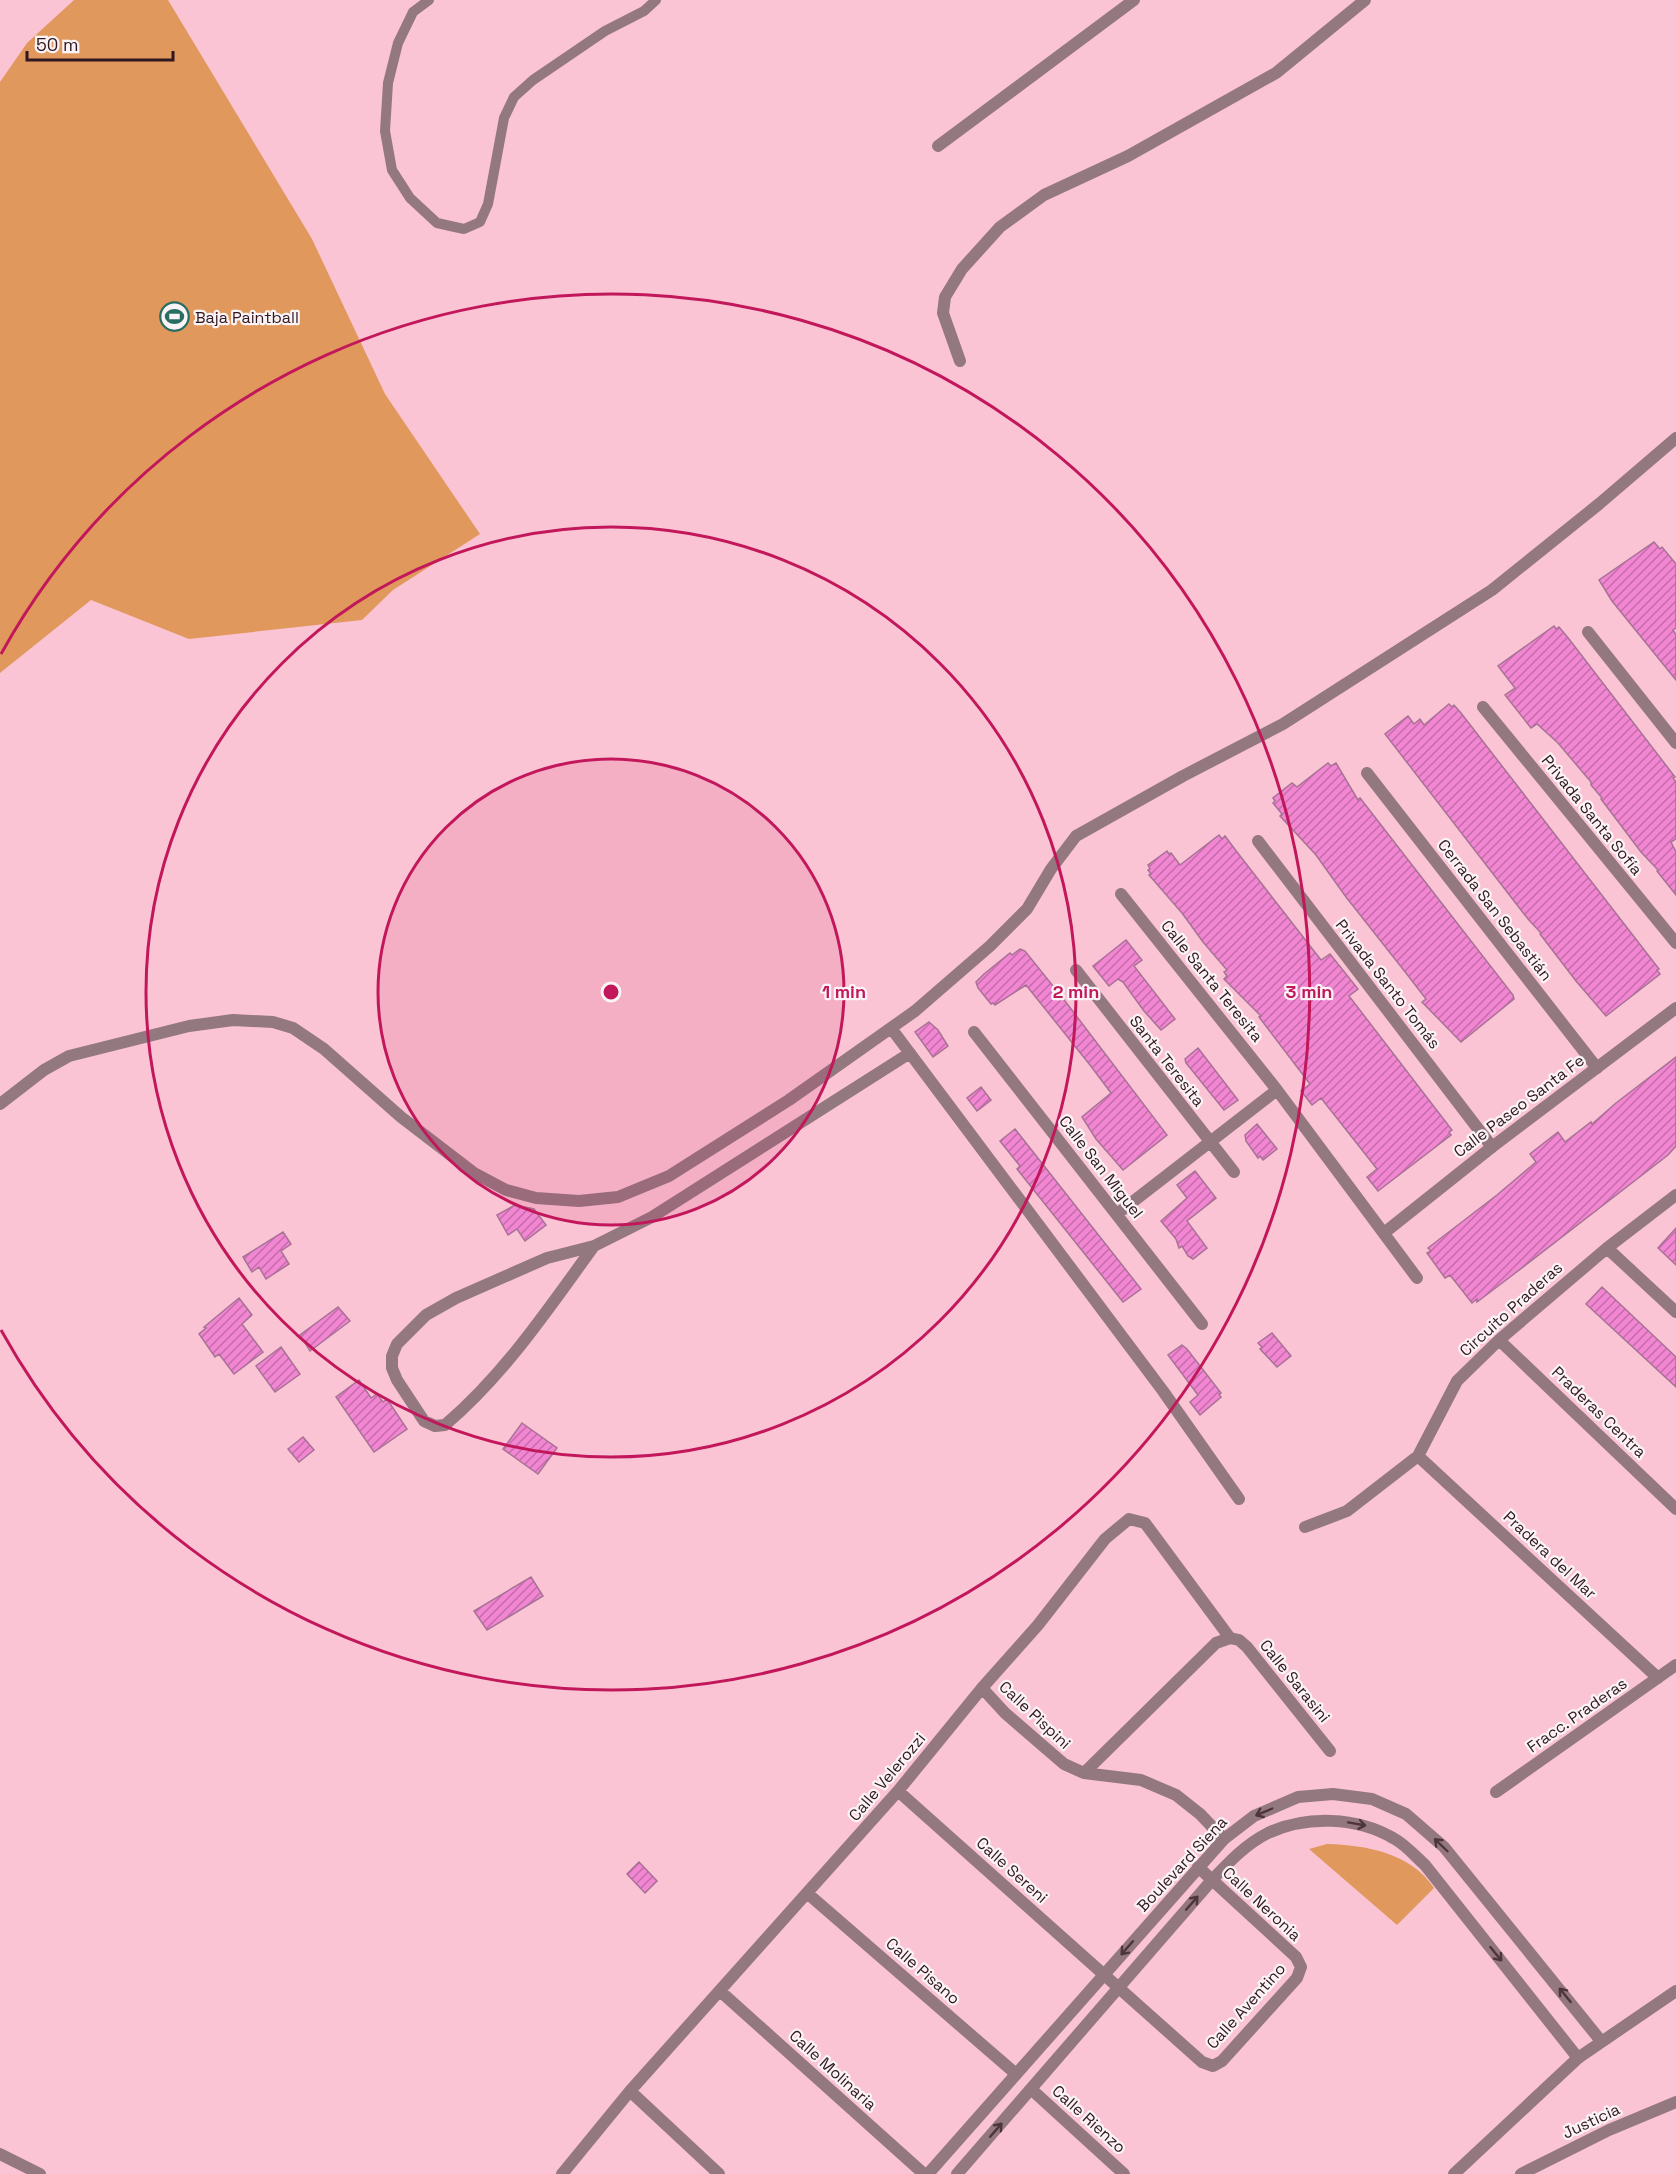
<svg xmlns="http://www.w3.org/2000/svg" width="1676" height="2174" font-family="'Space Grotesk',sans-serif">
  <style>
    .park { fill: #e0985d }
    .building { fill: url(#building-hatch); stroke: #a77296; stroke-width: 1.5 }
    .lines { fill: none; stroke-linecap: round; stroke-linejoin: round }
    .service { stroke: #947880; stroke-width: 10 }
    .minor { stroke: #947880; stroke-width: 12 }
    .tertiary { stroke: #947880; stroke-width: 12 }
    .oneway { stroke: #4e343d }
    .ring { fill: none; stroke: #c2185b; stroke-width: 3 }
    .labels { text-anchor: middle; dominant-baseline: central; stroke-width: 4.5; stroke-linejoin: round; paint-order: stroke }
    .poi-label { font-size: 16px; fill: #301720; stroke: #fbf4f6; text-anchor: start }
    .street-label { font-size: 16px; fill: #301720; stroke: #fbf4f6 }
    .centre { fill: #c2185b; stroke: #fbf4f6; stroke-width: 3 }
    .ring-label { font-size: 18px; text-anchor: middle; font-weight: bold; fill: #c2185b; stroke: #fbf4f6; stroke-width: 4.5; stroke-linejoin: round; paint-order: stroke }
  </style>
  <defs>
    <pattern id="building-hatch" width="6" height="6" patternUnits="userSpaceOnUse" patternTransform="scale(1.5)"><rect width="6" height="6" fill="#f286d2"/><path d="M-1 1l2-2M0 6l6-6M5 7l2-2" fill="none" stroke="#c46daa"/></pattern>
  </defs>
  <rect width="100%" height="100%" fill="#fbc4d4"/>
  <!-- park -->
  <path class="park" d="M74,0H168L312,239L385,394L480,534L393,590L362,620L189,639L91,600L0,673V82L27,43Z
    M1327,1844C1366,1845 1411,1853 1434,1888L1397,1925L1309,1849Z"/>
  <!-- building -->
  <path class="building" d="M1654,542L1660,549L1662,547L1676,564V628L1673,630L1676,635V680L1612,601L1599,580Z
    M1554,626L1556,629L1559,627L1569,639L1675,777L1673,778L1676,782V839L1671,842L1676,852V895L1657,871L1658,870L1641,852L1601,799L1602,798L1591,785V782L1558,743L1537,724L1531,728L1505,695L1515,688L1498,666Z
    M1449,704L1452,707L1454,705L1461,713L1659,969L1657,970L1660,974L1606,1016L1576,981L1540,934L1541,933L1528,919L1385,734L1408,716L1414,724L1420,719L1424,725Z
    M1328,763L1331,766L1336,763L1358,800L1360,798L1513,995L1514,999L1461,1042L1422,1002L1426,999L1406,973L1346,897L1316,855L1280,816L1282,814L1273,803L1275,801L1273,798L1292,783L1297,787Z
    M1219,835L1222,839L1225,836L1237,852L1321,960L1330,954L1358,989L1349,996L1452,1130L1449,1132L1451,1135L1378,1191L1367,1177L1377,1169L1321,1098L1312,1105L1301,1091L1310,1084L1259,1017L1261,1016L1224,979L1227,976L1224,972L1227,970L1203,942L1182,913L1149,875L1151,874L1148,870L1150,869L1148,865L1167,851L1169,854L1171,853L1180,865Z
    M1126,940L1142,960L1134,966L1175,1019L1161,1030L1144,1011L1123,982L1118,979L1109,986L1093,966Z
    M1020,949L1025,951L1065,1001L1167,1135L1123,1170L1096,1139L1082,1117L1111,1093L1090,1065L1026,985L995,1005L993,1003L991,1004L978,988L976,982L984,974L1010,953L1012,955Z
    M929,1022L938,1030L948,1046L933,1057L915,1032Z
    M1198,1048L1238,1100L1224,1110L1186,1063L1185,1059Z
    M1676,1057V1146L1668,1155L1514,1274L1477,1302V1299L1472,1303L1450,1275L1445,1278L1427,1253L1431,1251L1428,1248L1497,1195L1536,1162L1530,1154L1558,1132L1565,1142L1591,1122L1592,1124L1616,1103Z
    M981,1087L991,1100L977,1111L967,1098Z
    M1257,1124L1277,1149L1263,1160L1260,1156L1258,1158L1246,1141L1245,1135Z
    M1015,1129L1141,1289L1123,1302L1017,1169L1020,1166L1000,1141Z
    M1195,1171L1216,1198L1187,1221L1207,1248L1193,1259L1188,1256L1182,1246L1179,1248L1176,1239L1161,1221L1187,1198L1177,1185Z
    M515,1205L534,1209L546,1225L525,1241L517,1229L508,1235L497,1215Z
    M1676,1228V1265L1658,1248Z
    M283,1232L291,1244L281,1251L289,1264L266,1279L259,1267L252,1272L243,1257Z
    M1602,1287L1676,1357V1387L1586,1304Z
    M239,1298L252,1315L242,1324L263,1352L234,1374L219,1354L215,1357L199,1334L206,1328L204,1327Z
    M338,1307L350,1321L310,1351L300,1335Z
    M1272,1333L1291,1356L1277,1367L1260,1349L1262,1347L1258,1343Z
    M1182,1345L1187,1349L1221,1393L1219,1394L1221,1397L1200,1415L1190,1402L1198,1395L1168,1355Z
    M281,1347L300,1374L275,1392L256,1366Z
    M359,1380L371,1398L377,1394L383,1402L387,1399L407,1429L374,1452L336,1397Z
    M522,1423L557,1448L538,1474L503,1449Z
    M303,1437L314,1450L299,1462L288,1449Z
    M531,1577L543,1596L487,1630L474,1611Z
    M639,1862L657,1881L645,1893L627,1874Z"/>
  <g class="lines">
    <!-- service -->
    <path class="service" d="M429,0L413,12L398,43L388,83L385,131L392,170L410,198L437,223L464,229L480,222L488,204L504,118L514,97L533,80L605,31L644,11L656,0"/>
    <!-- minor -->
    <path class="minor" d="M938,146L1134,0
      M960,361L943,313L945,297L962,269L1000,227L1044,195L1128,156L1276,73L1365,0
      M1588,632L1676,743
      M1483,707L1676,943
      M1367,773L1597,1068
      M1258,841L1492,1147
      M1121,894L1277,1090L1417,1278
      M1076,970L1234,1172
      M891,1028L1163,1391L1239,1499
      M974,1032L1202,1324
      M0,1104L44,1070L69,1056L189,1026L233,1020L273,1022L293,1028L324,1049L401,1117L474,1173L506,1190L536,1198L579,1201L618,1197L669,1176L789,1100L915,1011L990,946L1027,909L1051,869L1076,836L1183,776L1283,724L1492,590L1599,504L1676,438
      M1117,1214L1277,1090
      M594,1246C548,1309 505,1374 445,1425L435,1426L424,1421L397,1380L392,1368V1356L397,1344L426,1315L456,1298L547,1258L594,1246L652,1217L910,1053
      M1607,1248L1676,1312
      M1499,1340L1676,1509
      M1418,1456L1658,1678
      M1305,1527L1347,1511L1418,1456L1457,1381L1499,1340L1607,1248L1676,1195
      M1230,1638L1239,1640L1247,1647L1330,1751
      M982,1688L1005,1713L1064,1764L1084,1773L1141,1780L1176,1795L1200,1814L1224,1839
      M1084,1773L1216,1643L1230,1638
      M898,1791L1202,2062L1213,2066L1222,2061L1297,1978L1301,1967L1296,1957L1198,1867
      M1496,1792L1676,1665
      M807,1893L1016,2074
      M720,1991L924,2174
      M1031,2089L1124,2174
      M630,2091L719,2174
      M0,2154L40,2174
      M562,2174L630,2091L898,1791L982,1688L1038,1625L1105,1539L1129,1519L1145,1523L1230,1638
      M1454,2174L1578,2058
      M1521,2174L1609,2130L1676,2102"/>
    <!-- tertiary -->
    <path class="tertiary" d="M1384,1233L1492,1147L1676,1008
      M928,2174L1224,1839L1254,1816L1298,1797L1333,1794L1372,1799L1406,1814L1444,1847L1601,2041
      M957,2174L1212,1880C1229,1862 1246,1844 1268,1833C1307,1815 1357,1817 1393,1838C1405,1844 1415,1856 1425,1865L1578,2058L1676,1991"/>
  </g>
  <!-- one-way arrows -->
  <defs><path id="oneway-shaft" d="M-6 0H5M1.5-3L5.5 0L1.5 3" fill="none" stroke-width="1.6" stroke-linecap="round" stroke-linejoin="round" transform="scale(1.5)"/></defs>
  <g class="oneway">
    <use href="#oneway-shaft" transform="translate(1264 1812) rotate(157)"/>
    <use href="#oneway-shaft" transform="translate(1357 1824) rotate(10)"/>
    <use href="#oneway-shaft" transform="translate(1441 1845) rotate(-136)"/>
    <use href="#oneway-shaft" transform="translate(1192 1903) rotate(-49)"/>
    <use href="#oneway-shaft" transform="translate(1127 1948) rotate(131)"/>
    <use href="#oneway-shaft" transform="translate(1496 1954) rotate(51)"/>
    <use href="#oneway-shaft" transform="translate(1565 1995) rotate(-129)"/>
    <use href="#oneway-shaft" transform="translate(996 2130) rotate(-49)"/>
  </g>
  <!-- distance rings -->
  <circle cx="611" cy="992" r="233" fill="#c2185b" fill-opacity=".12"/>
  <g class="ring">
    <circle cx="611" cy="992" r="233"/>
    <circle cx="611" cy="992" r="465"/>
    <path d="M1 654A698 698 0 1 1 1 1330"/>
  </g>
  <!-- icons -->
  <defs>
    <symbol id="stadium-ring" viewBox="-11 -11 22 22"><circle r="9.5" fill="#fbf4f6" stroke="#296e62" stroke-width="1.5"/><path d="M0-5a6.5 5 0 1 0 0 10a6.5 5 0 1 0 0-10ZM-3.5-1.8h7v3.6h-7Z" fill="#296e62"/></symbol>
  </defs>
  <g fill-rule="evenodd">
    <use href="#stadium-ring" x="158" y="300" width="33" height="33"/>
  </g>
  <g class="labels">
    <!-- poi labels -->
    <g class="poi-label">
      <text x="195" y="317">Baja Paintball</text>
    </g>
    <!-- street labels -->
    <g class="street-label">
      <text transform="translate(1592 815) rotate(51)">Privada Santa Sofía</text>
      <text transform="translate(1495 910) rotate(52)">Cerrada San Sebastián</text>
      <text transform="translate(1212 981) rotate(51)">Calle Santa Teresita</text>
      <text transform="translate(1388 984) rotate(52)">Privada Santo Tomás</text>
      <text transform="translate(1167 1061) rotate(52)">Santa Teresita</text>
      <text transform="translate(1519 1106) rotate(-37)">Calle Paseo Santa Fe</text>
      <text transform="translate(1101 1167) rotate(52)">Calle San Miguel</text>
      <text transform="translate(1511 1309) rotate(-42)">Circuito Praderas</text>
      <text transform="translate(1599 1412) rotate(44)">Praderas Centra</text>
      <text transform="translate(1550 1555) rotate(43)">Pradera del Mar</text>
      <text transform="translate(1295 1681) rotate(51)">Calle Sarasini</text>
      <text transform="translate(1035 1715) rotate(43)">Calle Pispini</text>
      <text transform="translate(1577 1715) rotate(-35)">Fracc. Praderas</text>
      <text transform="translate(887 1777) rotate(-50)">Calle Velerozzi</text>
      <text transform="translate(1182 1864) rotate(-47)">Boulevard Siena</text>
      <text transform="translate(1012 1870) rotate(42)">Calle Sereni</text>
      <text transform="translate(1262 1904) rotate(43)">Calle Neronia</text>
      <text transform="translate(923 1971) rotate(41)">Calle Pisano</text>
      <text transform="translate(1246 2006) rotate(-48)">Calle Aventino</text>
      <text transform="translate(833 2070) rotate(42)">Calle Molinaria</text>
      <text transform="translate(1089 2119) rotate(42)">Calle Rienzo</text>
      <text transform="translate(1591 2121) rotate(-25)">Justicia</text>
    </g>
  </g>
  <circle cx="611" cy="992" r="9" class="centre"/>
  <g class="ring-label">
    <text x="844" y="998">1 min</text>
    <text x="1076" y="998">2 min</text>
    <text x="1309" y="998">3 min</text>
  </g>
  <!-- scale -->
  <path d="M27 51v9h146v-9" fill="none" stroke="#301720" stroke-width="3"/>
  <text x="36" y="51" font-size="18" fill="#301720" stroke="#fbf4f6" stroke-width="4.5" paint-order="stroke">50 m</text>
</svg>
